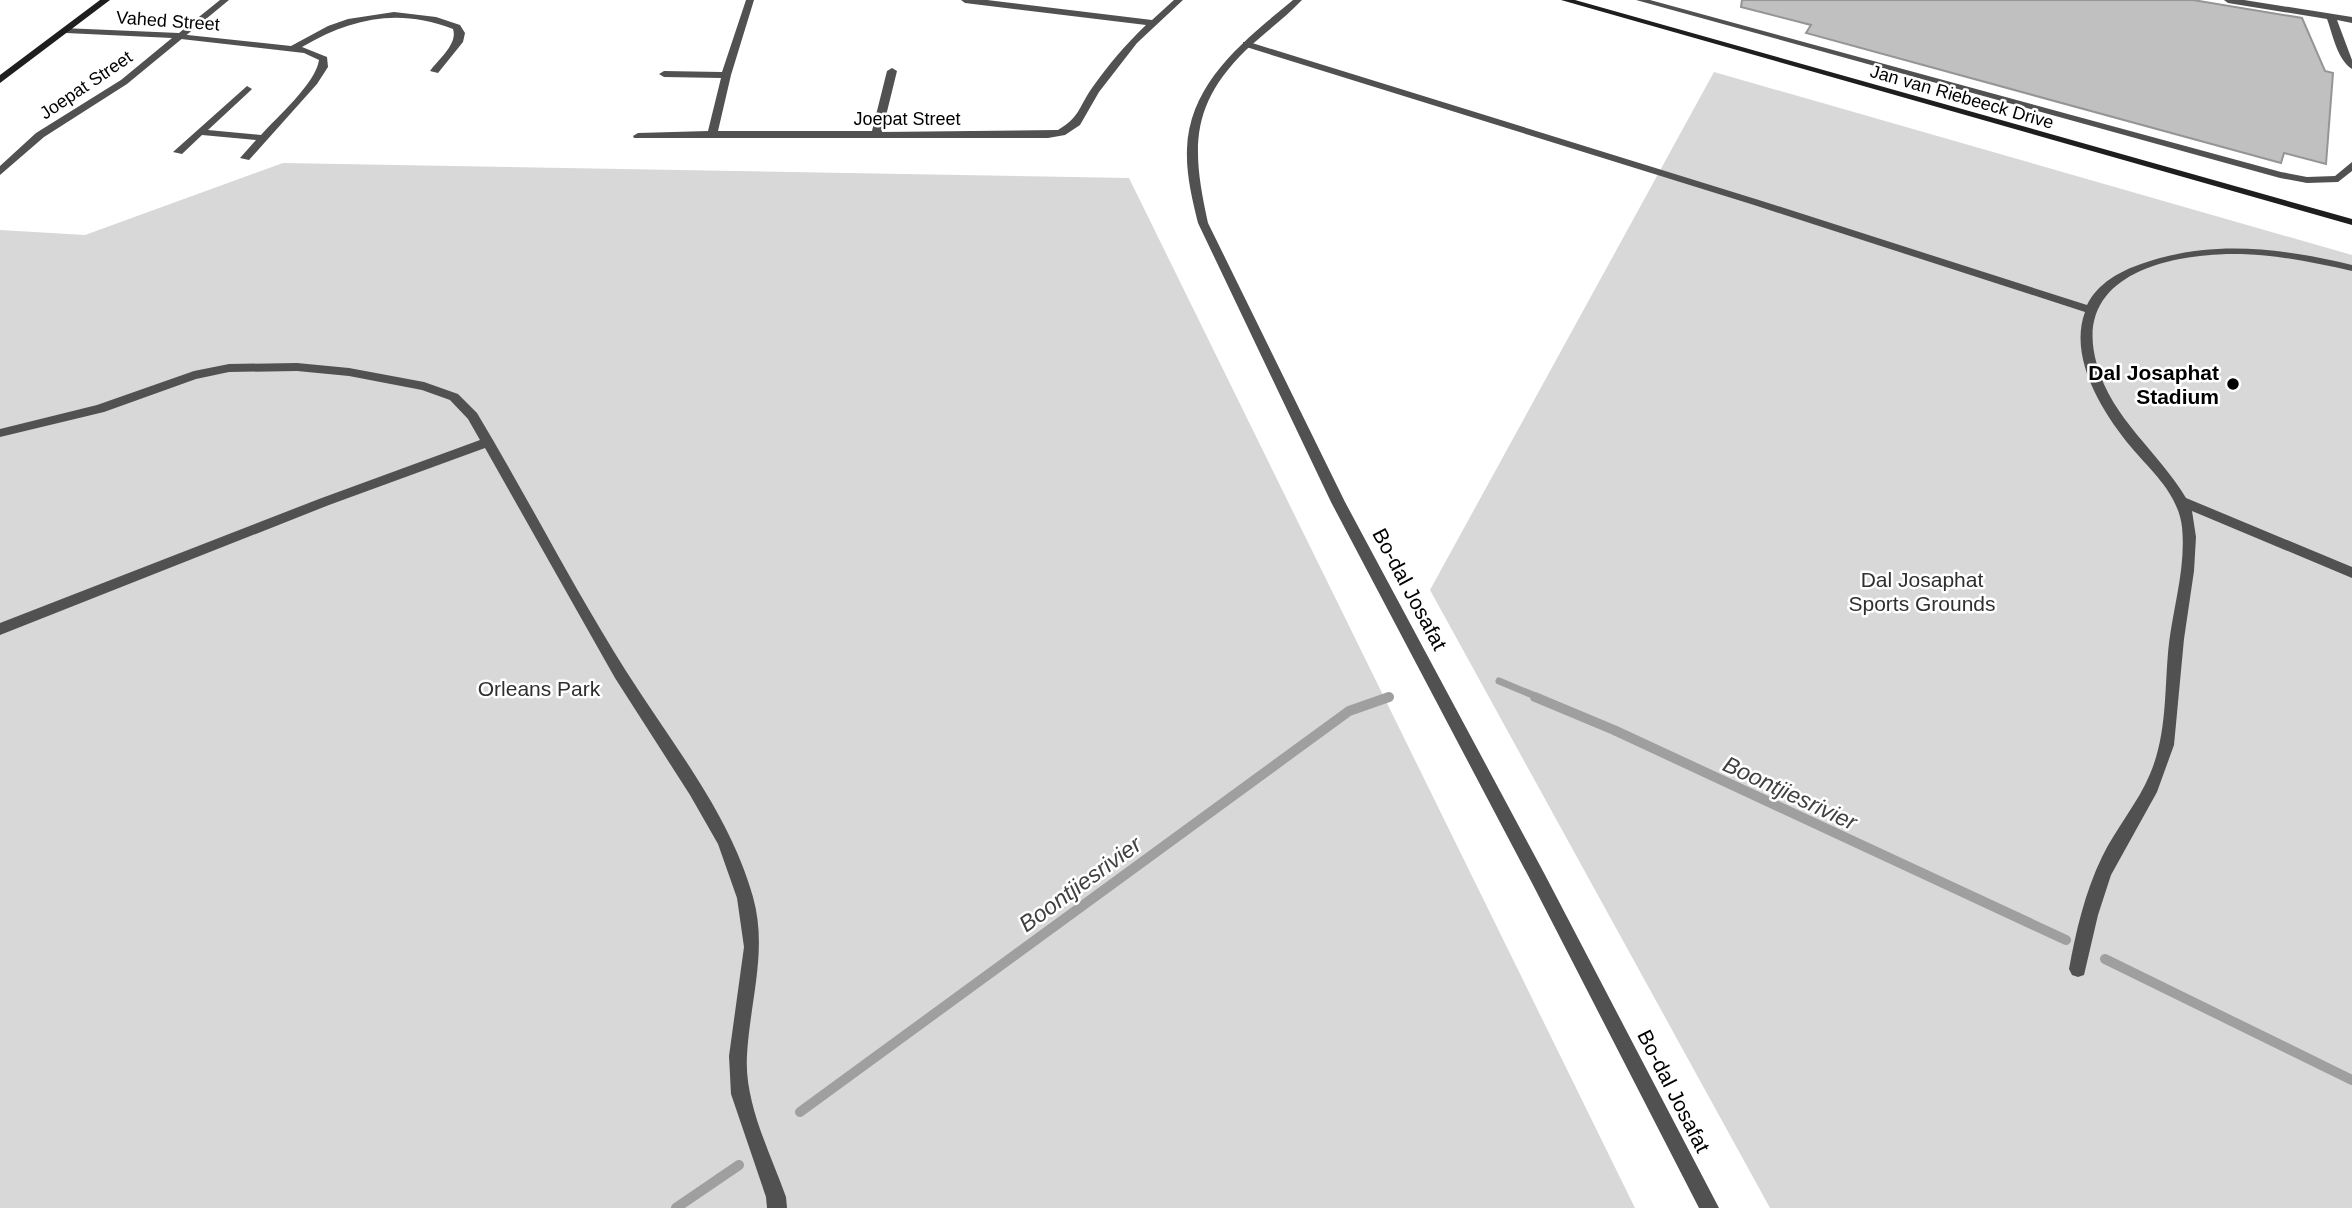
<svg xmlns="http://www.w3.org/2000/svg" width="2352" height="1208" font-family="Arial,sans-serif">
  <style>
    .green { fill: #d8d8d8 }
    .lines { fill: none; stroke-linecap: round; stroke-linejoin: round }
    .stream-far1 { stroke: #9f9f9f; stroke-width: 7 }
    .stream { stroke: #9f9f9f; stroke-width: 10 }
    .building { fill: #c0c0c0; stroke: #959595; stroke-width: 2 }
    .service { fill: #515151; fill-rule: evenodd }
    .minor { fill: #515151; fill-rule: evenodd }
    .tertiary { fill: #515151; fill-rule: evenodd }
    .secondary { fill: #1e1e1e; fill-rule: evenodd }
    .poi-dot { fill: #000; stroke: #fff; stroke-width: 2.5 }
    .labels { text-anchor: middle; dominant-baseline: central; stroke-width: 5; stroke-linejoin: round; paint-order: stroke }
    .far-street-label { font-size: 18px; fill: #000; stroke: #fff }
    .poi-label { font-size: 21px; font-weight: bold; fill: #000; stroke: #fff; text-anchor: end }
    .park-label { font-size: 21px; fill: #2f2f2f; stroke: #fff }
    .street-label { font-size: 21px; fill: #000; stroke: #fff }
    .water-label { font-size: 23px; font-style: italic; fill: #404040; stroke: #fff }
  </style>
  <rect width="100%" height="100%" fill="#fff"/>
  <!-- green -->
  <path class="green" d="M1714,72L2352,255V1208H1770L1430,590Z
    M283,163L1129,178L1635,1208H0V230L85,235Z"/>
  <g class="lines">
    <!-- stream-far1 -->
    <path class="stream-far1" d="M1499,681L1540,698
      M1385,698L1389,697"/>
    <!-- stream -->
    <path class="stream" d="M1535,697L1614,730L2066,940
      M2105,959L2352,1080
      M800,1112L1349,711L1389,697
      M676,1208L739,1165"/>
  </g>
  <!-- building -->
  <path class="building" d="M1742,0H2193L2302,18L2325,71L2333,73L2326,164L2284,153L2281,163L1806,33L1811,25L1741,7Z"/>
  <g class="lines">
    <!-- service -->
    <path class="service" d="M1636,0H1650L2281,172L2307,177L2335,176L2352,162V171L2338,182L2307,183L2280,178Z
      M2224,0H2244L2352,17V23L2337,20L2352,60V69C2337,59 2333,35 2327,19L2228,3Z
      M394,12L436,17L460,25L465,33L463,42L438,73L430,71C439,59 458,44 453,29C398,8 352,18 302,47L327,57L328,67L317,84L249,160L240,158L256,140L202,135L182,154L173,152L247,86L252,89L250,91L208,130L261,135C277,117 316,83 319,60L304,53L181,39L178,38V34L291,46L328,26L348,19Z
      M1243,42H1249L1762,201L2087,305C2097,284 2120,271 2141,264C2211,239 2282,248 2352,265V271C2316,263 2279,255 2241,254C2172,253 2070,273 2097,365C2112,419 2158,451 2186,498L2352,567V578L2192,511L2196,537L2194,571L2184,639L2174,745L2157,792L2111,875L2098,915L2084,975L2078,977L2072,975L2069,969C2076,931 2085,892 2102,857C2116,828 2138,803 2150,774C2168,732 2164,687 2169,643C2174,604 2186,566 2182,527C2178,493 2151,471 2131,447C2103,413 2068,358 2085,312L1754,205L1243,46Z
      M297,363L349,368L424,382L458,394L477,413C528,498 573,587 626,671C672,744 729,812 753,897C768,950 750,1001 747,1055C744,1103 770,1152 786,1197L787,1208H767L766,1197L731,1094L729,1056L744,947L737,898L718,844L690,795L615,678L485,448L329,505L0,635V623L319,499L480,440L468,419L450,400L422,390L349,376L297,371L229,372L196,379L104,412L0,437V429L97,405L194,371L229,364Z"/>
    <!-- minor -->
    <path class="minor" d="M220,0H229L127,84L44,137L0,175V166L36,133L121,80L172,38L66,33L63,32V28L179,33Z
      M746,0H754L731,75L718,131H872L887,71L892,68L897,71L882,132L1058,130C1080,117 1078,108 1092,88C1108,65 1126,44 1146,25L965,3L961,0H987L1152,20L1174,0H1183L1137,43L1099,92L1080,125L1065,135L1048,138H634L633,136L638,133L708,131L721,78L664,77L659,74L664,71L722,72Z"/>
    <!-- tertiary -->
    <path class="tertiary" d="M1293,0H1302C1285,18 1264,33 1246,50C1189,106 1192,150 1208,223L1345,502L1544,873L1719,1208H1699L1532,883L1331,502L1198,223C1192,199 1186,174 1187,149C1189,82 1246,39 1293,0Z"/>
    <!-- secondary -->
    <path class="secondary" d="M100,0H110L0,83V75Z
      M1561,0H1575L2352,219V225Z"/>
  </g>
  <!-- markers -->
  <circle class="poi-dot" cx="2233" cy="384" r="7"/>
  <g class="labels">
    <!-- far-street labels -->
    <g class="far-street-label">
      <text transform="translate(168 21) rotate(4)">Vahed Street</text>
      <text transform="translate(86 85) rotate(-34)">Joepat Street</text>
      <text transform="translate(1962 97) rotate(16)">Jan van Riebeeck Drive</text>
      <text x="907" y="119">Joepat Street</text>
    </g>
    <!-- poi labels -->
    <g class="poi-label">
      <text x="2219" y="372">Dal Josaphat<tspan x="2219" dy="24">Stadium</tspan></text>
    </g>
    <!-- park labels -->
    <g class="park-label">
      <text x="1922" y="579">Dal Josaphat<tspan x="1922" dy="24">Sports Grounds</tspan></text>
      <text x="539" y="688">Orleans Park</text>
    </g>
    <!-- street labels -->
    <g class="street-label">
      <text transform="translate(1410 589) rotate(62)">Bo-dal Josafat</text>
      <text transform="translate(1674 1091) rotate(63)">Bo-dal Josafat</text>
    </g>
    <!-- water labels -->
    <g class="water-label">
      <text transform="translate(1790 793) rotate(25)">Boontjiesrivier</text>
      <text transform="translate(1080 884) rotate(-36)">Boontjiesrivier</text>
    </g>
  </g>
</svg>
